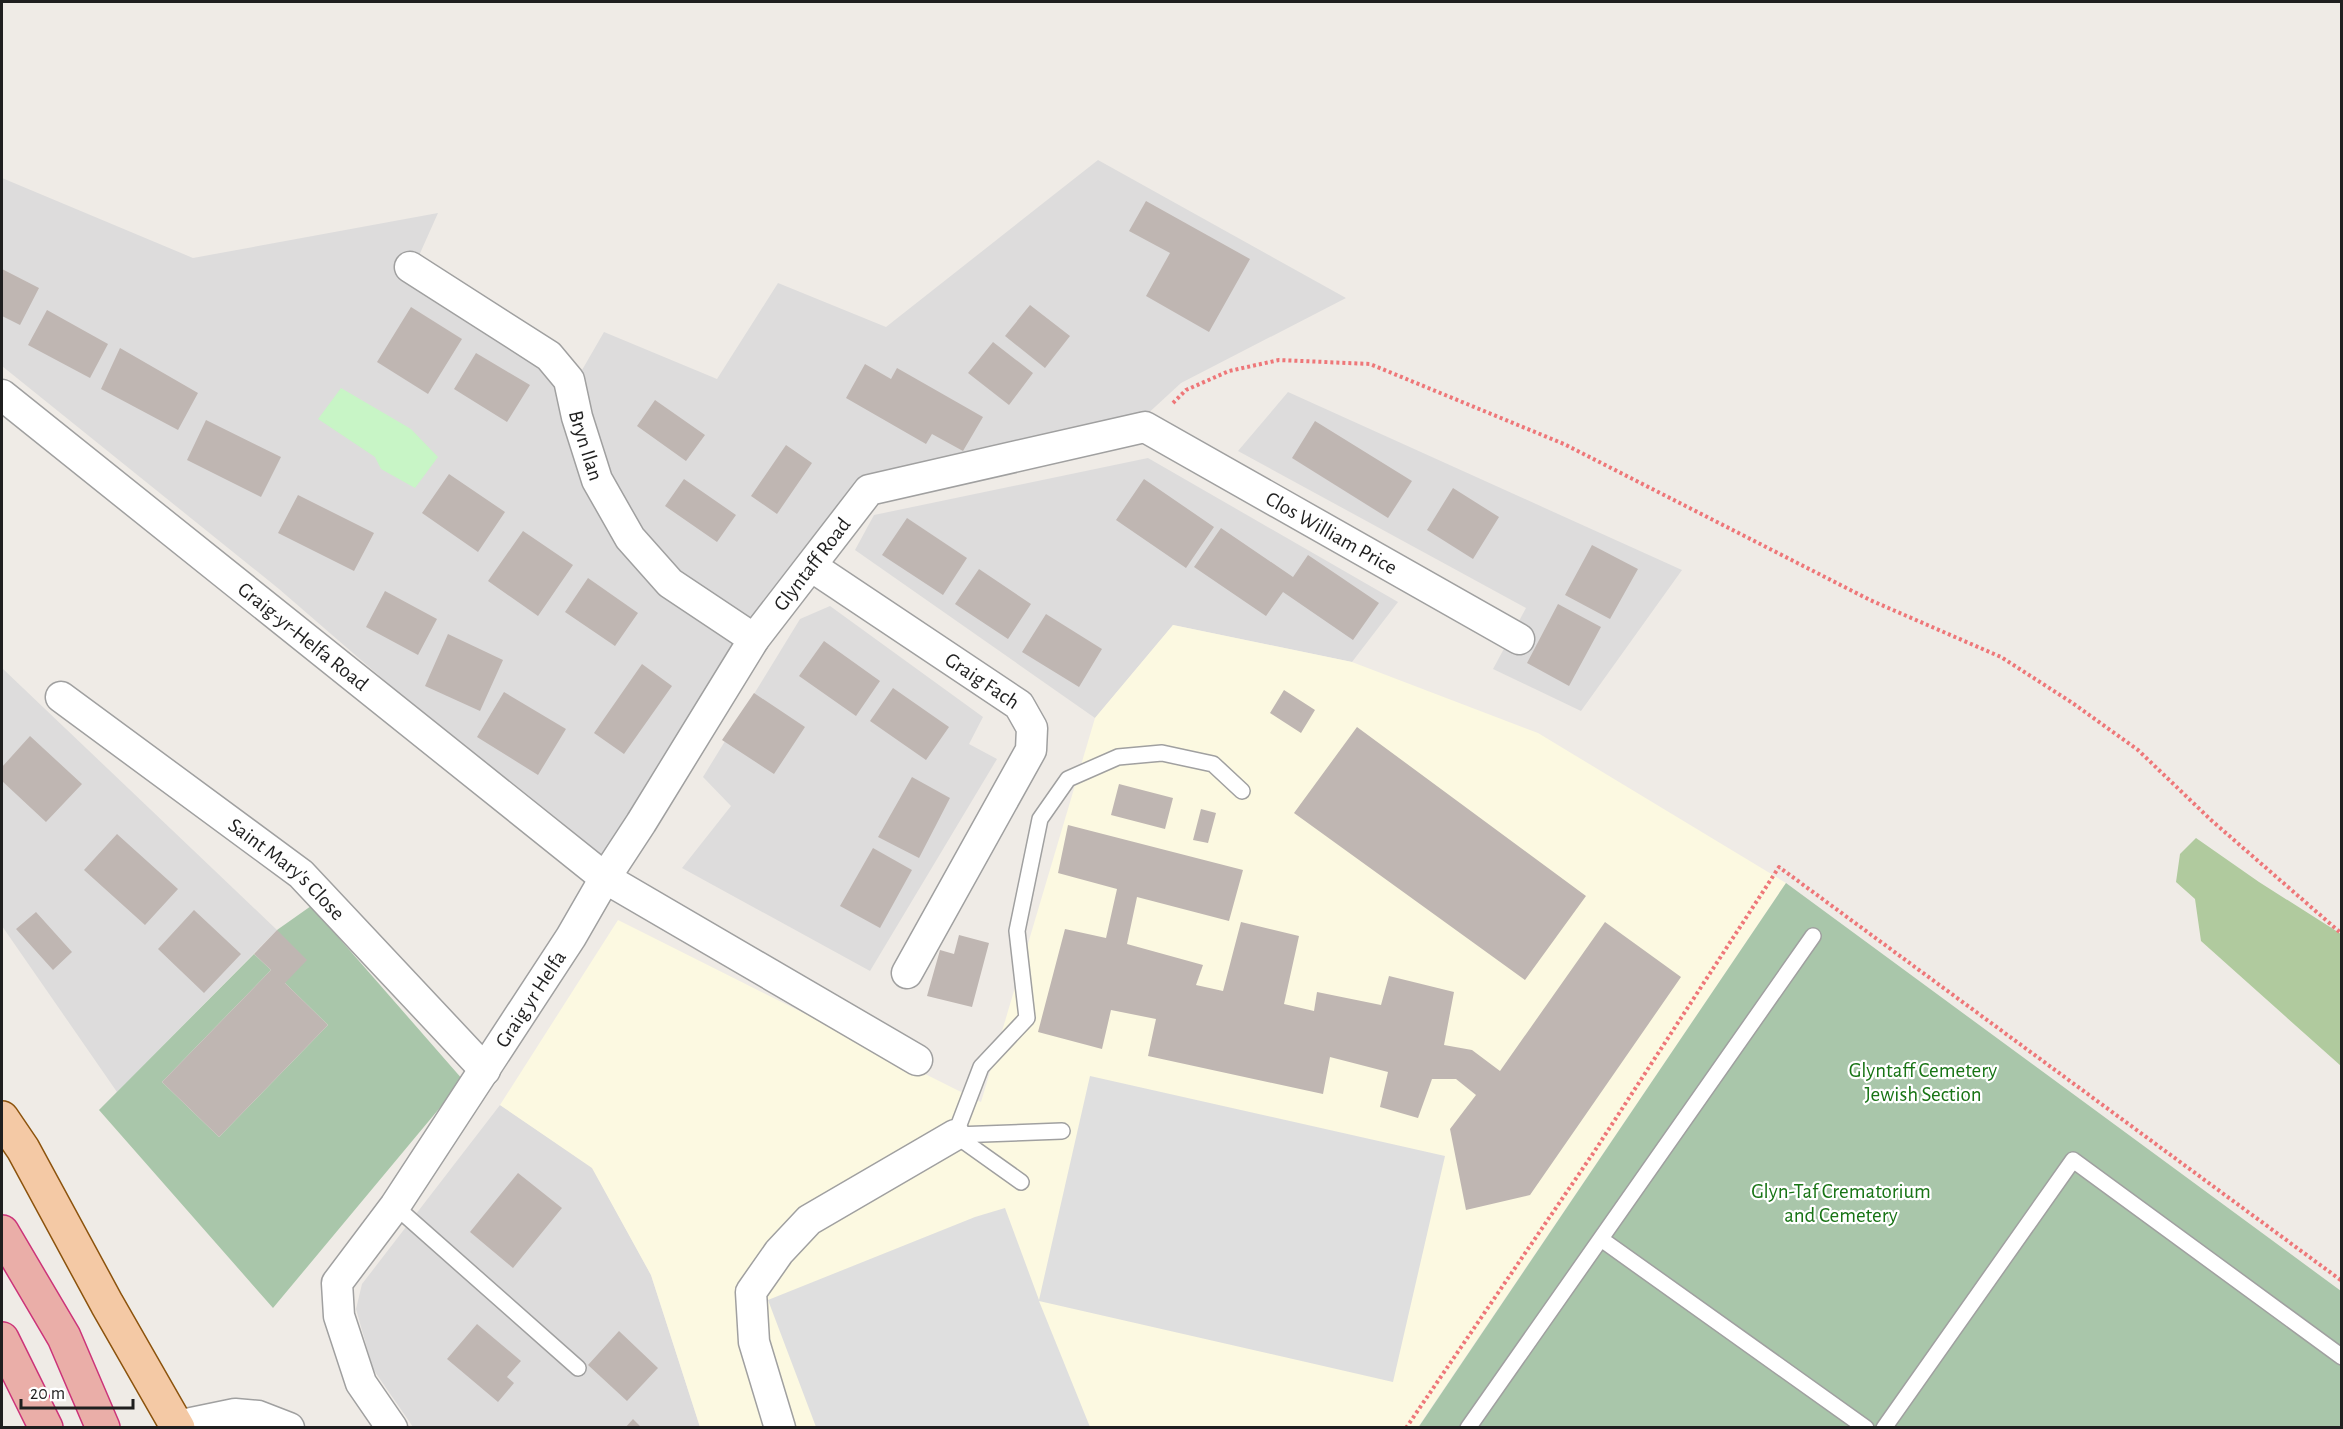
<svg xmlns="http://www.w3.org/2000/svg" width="2343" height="1429" font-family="'Alegreya Sans',sans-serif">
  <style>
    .residential { fill: #dddcdc }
    .education { fill: #fcf9e1 }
    .forest { fill: #b0ca9e }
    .cemetery { fill: #a9c6aa }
    .park { fill: #c8f5c6 }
    .parking { fill: #dfdfdf }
    .building { fill: #bfb6b2 }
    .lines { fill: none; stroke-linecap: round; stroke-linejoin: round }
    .service-casing { stroke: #a0a0a0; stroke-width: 18 }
    .minor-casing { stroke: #a0a0a0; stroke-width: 33 }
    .primary-casing { stroke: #8c530d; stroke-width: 36 }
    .trunk-casing { stroke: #cc3479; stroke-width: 36 }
    .path { stroke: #ee7779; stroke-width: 4; stroke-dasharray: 3 3; stroke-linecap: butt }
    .service { stroke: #fff; stroke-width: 15 }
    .minor { stroke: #fff; stroke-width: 30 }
    .primary { stroke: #f4c9a5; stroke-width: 33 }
    .trunk { stroke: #eaaea8; stroke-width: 33 }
    .labels { text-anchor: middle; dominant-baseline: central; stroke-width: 4.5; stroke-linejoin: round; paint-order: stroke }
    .street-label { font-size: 21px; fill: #1f1f1f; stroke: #fff }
    .park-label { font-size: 21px; fill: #187415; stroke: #fff }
  </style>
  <rect width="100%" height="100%" fill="#efebe6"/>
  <!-- residential -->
  <path class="residential" d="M1098,160L1346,298L1181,383L1143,418L866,480L751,627L669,564L639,531L606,477L578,377L604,332L717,379L778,283L886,327Z
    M2,178L193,258L438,213L409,278L543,359L558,384L584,482L739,644L600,867L279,589L2,366Z
    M1288,392L1682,570L1581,711L1493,669L1526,608L1238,451Z
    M1148,458L1398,602L1352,662L1173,625L1095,718L855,550L874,515Z
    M830,606L983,717L969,744L997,759L870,971L682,868L731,806L703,777L800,619Z
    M2,668L277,930L117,1092L2,926Z
    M500,1105L592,1167L651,1275L700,1427H413L373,1369L356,1309L362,1284Z"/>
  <!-- education -->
  <path class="education" d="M1173,625L1352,662L1538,733L1786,883L1418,1427H700L651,1275L592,1168L500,1105L618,920L981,1102L1095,718Z"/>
  <!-- forest -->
  <path class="forest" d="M2196,838L2259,882L2341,934V1066L2201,941L2195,899L2176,882L2180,854Z"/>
  <!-- cemetery -->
  <path class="cemetery" d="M1786,883L2341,1291V1427L1418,1428Z
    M311,906L463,1080L273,1308L99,1110L254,954L271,970L162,1082L219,1137L328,1025L285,983L277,930Z"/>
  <!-- park -->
  <path class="park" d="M341,388L411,429L438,457L415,488L381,469L375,457L318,419Z"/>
  <!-- parking -->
  <path class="parking" d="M1090,1076L1445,1156L1393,1382L1039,1301L1090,1427H816L768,1300L975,1217L1005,1208L1039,1300Z"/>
  <!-- building -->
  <path class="building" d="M1146,201L1250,259L1209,332L1146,296L1170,253L1129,231Z
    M2,269L39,288L20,325L2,316Z
    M1030,305L1070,336L1045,368L1005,336Z
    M411,307L462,339L428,394L377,362Z
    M47,310L108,344L90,378L28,345Z
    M993,342L1033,373L1009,405L968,373Z
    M120,348L198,393L178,430L101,389Z
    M476,353L530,385L507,422L454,389Z
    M865,364L891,379L897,368L983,417L963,451L932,434L926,444L846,398Z
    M655,400L705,435L686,461L637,426Z
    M206,420L281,457L261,497L187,460Z
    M1315,421L1412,481L1388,518L1292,458Z
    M786,445L812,463L777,514L751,496Z
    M449,474L505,512L478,552L422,513Z
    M684,479L736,515L717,542L665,506Z
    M1144,479L1214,527L1186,568L1116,520Z
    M1453,488L1499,517L1473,559L1427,530Z
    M298,495L374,533L354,571L278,533Z
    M907,518L967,558L943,595L882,555Z
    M1221,528L1293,577L1308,555L1379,603L1353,640L1283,592L1266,616L1194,567Z
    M523,531L573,565L538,616L488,581Z
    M1592,545L1638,569L1610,619L1565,595Z
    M979,569L1031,604L1008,639L955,604Z
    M588,578L638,613L615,646L565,612Z
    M385,591L437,619L418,655L366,627Z
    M1558,604L1601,627L1569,686L1527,663Z
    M1046,614L1102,649L1079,687L1022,652Z
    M448,634L503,660L480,711L425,686Z
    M824,641L880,681L856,716L799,676Z
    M642,664L672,686L624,754L594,733Z
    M893,688L949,727L926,760L870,721Z
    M1284,690L1315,710L1301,733L1270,713Z
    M504,692L566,729L538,775L477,737Z
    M754,693L805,727L774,774L722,740Z
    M1357,727L1586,896L1525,980L1294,813Z
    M30,736L82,784L46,822L2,781V767Z
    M912,777L950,798L919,858L878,837Z
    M1119,784L1173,798L1165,829L1111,815Z
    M1201,809L1216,813L1208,843L1193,840Z
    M1068,825L1243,870L1229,921L1137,897L1127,944L1203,965L1196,985L1223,991L1241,922L1299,936L1284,1004L1314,1011L1317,992L1381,1005L1389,976L1454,992L1444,1045L1472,1050L1500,1071L1605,922L1681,977L1530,1195L1466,1210L1450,1129L1476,1095L1456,1079H1432L1418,1118L1380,1107L1388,1072L1330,1057L1323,1094L1148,1056L1156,1019L1111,1010L1102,1049L1038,1032L1065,929L1106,938L1117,889L1058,873Z
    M117,834L178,889L145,925L84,870Z
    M873,848L912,870L880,928L840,906Z
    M194,910L241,954L204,993L158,949Z
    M36,912L72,952L53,970L16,929Z
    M277,930L307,960L285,983L328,1025L219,1137L162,1082L271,970L254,954Z
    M959,935L989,943L972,1007L927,996L940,950L954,954Z
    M518,1173L562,1208L513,1268L470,1232Z
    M477,1324L521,1361L507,1377L514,1383L498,1402L447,1359Z
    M619,1331L658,1368L627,1401L588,1365Z
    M633,1419L642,1428H625Z"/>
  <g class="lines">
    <defs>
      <path id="service" d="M955,1135L981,1067L1027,1018L1017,931L1040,819L1068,779L1118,757L1162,753L1213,764L1242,791
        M955,1135L1062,1131
        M955,1135L1021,1182
        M395,1206L578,1368
        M1601,1239L1866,1428
        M1468,1428L1813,936
        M1884,1428L2073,1160L2342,1357"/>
      <g id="minor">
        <path id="s1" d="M410,267L549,356L569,380L577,417L597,480L630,538L670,583L754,639"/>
        <path id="s2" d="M2,395L605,878L641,823L754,639L869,490L1145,427L1519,639"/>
        <path id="s3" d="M811,566L1019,705L1032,728L1031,750L907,973"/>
        <path id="s4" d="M61,697L301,874L485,1070"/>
        <path d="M177,1426L235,1414L258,1416L289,1428"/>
        <path id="s5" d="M392,1428L361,1383L339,1316L337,1283L395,1206L571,937L605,878L917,1060"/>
        <path d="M780,1428L754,1342L751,1292L779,1252L809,1220L955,1135"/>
      </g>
      <path id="primary" d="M2,1118L23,1149L107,1304L178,1428"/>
      <path id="trunk" d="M2,1232L64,1337L103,1428
        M2,1339L46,1428"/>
    </defs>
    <!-- service casing -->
    <use href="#service" class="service-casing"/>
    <!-- minor casing -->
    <use href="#minor" class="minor-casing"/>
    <!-- primary casing -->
    <use href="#primary" class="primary-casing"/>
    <!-- trunk casing -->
    <use href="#trunk" class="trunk-casing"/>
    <!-- path -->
    <path class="path" d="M1173,403L1186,390L1229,371L1279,360L1370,364L1564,444L1870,600L2001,657L2071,702L2138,750L2211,820L2342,934
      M1406,1428L1594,1152L1779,867L2342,1281"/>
    <!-- service -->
    <use href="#service" class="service"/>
    <!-- minor -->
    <use href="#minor" class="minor"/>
    <!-- primary -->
    <use href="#primary" class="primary"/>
    <!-- trunk -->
    <use href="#trunk" class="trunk"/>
  </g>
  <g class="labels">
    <!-- street labels -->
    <g class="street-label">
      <text stroke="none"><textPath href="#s1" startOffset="264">Bryn Ilan</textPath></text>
      <text stroke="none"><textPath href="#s2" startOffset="1740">Clos William Price</textPath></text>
      <text stroke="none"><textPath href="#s2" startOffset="1149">Glyntaff Road</textPath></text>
      <text stroke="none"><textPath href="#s2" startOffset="386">Graig-yr-Helfa Road</textPath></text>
      <text stroke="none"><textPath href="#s3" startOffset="206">Graig Fach</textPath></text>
      <text stroke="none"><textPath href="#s4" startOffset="284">Saint Mary's Close</textPath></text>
      <text stroke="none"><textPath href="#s5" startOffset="502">Graig yr Helfa</textPath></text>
    </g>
    <!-- park labels -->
    <g class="park-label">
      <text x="1923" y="1070">Glyntaff Cemetery<tspan x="1923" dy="24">Jewish Section</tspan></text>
      <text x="1841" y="1191">Glyn-Taf Crematorium<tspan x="1841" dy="24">and Cemetery</tspan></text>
    </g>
  </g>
  <!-- border -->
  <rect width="2343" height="1429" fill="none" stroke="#1f1f1f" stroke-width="6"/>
  <!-- scale -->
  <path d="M21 1399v9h112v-9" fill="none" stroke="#1f1f1f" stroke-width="3"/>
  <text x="30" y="1399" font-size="18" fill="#1f1f1f" stroke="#ffffff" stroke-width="4.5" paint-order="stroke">20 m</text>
</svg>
